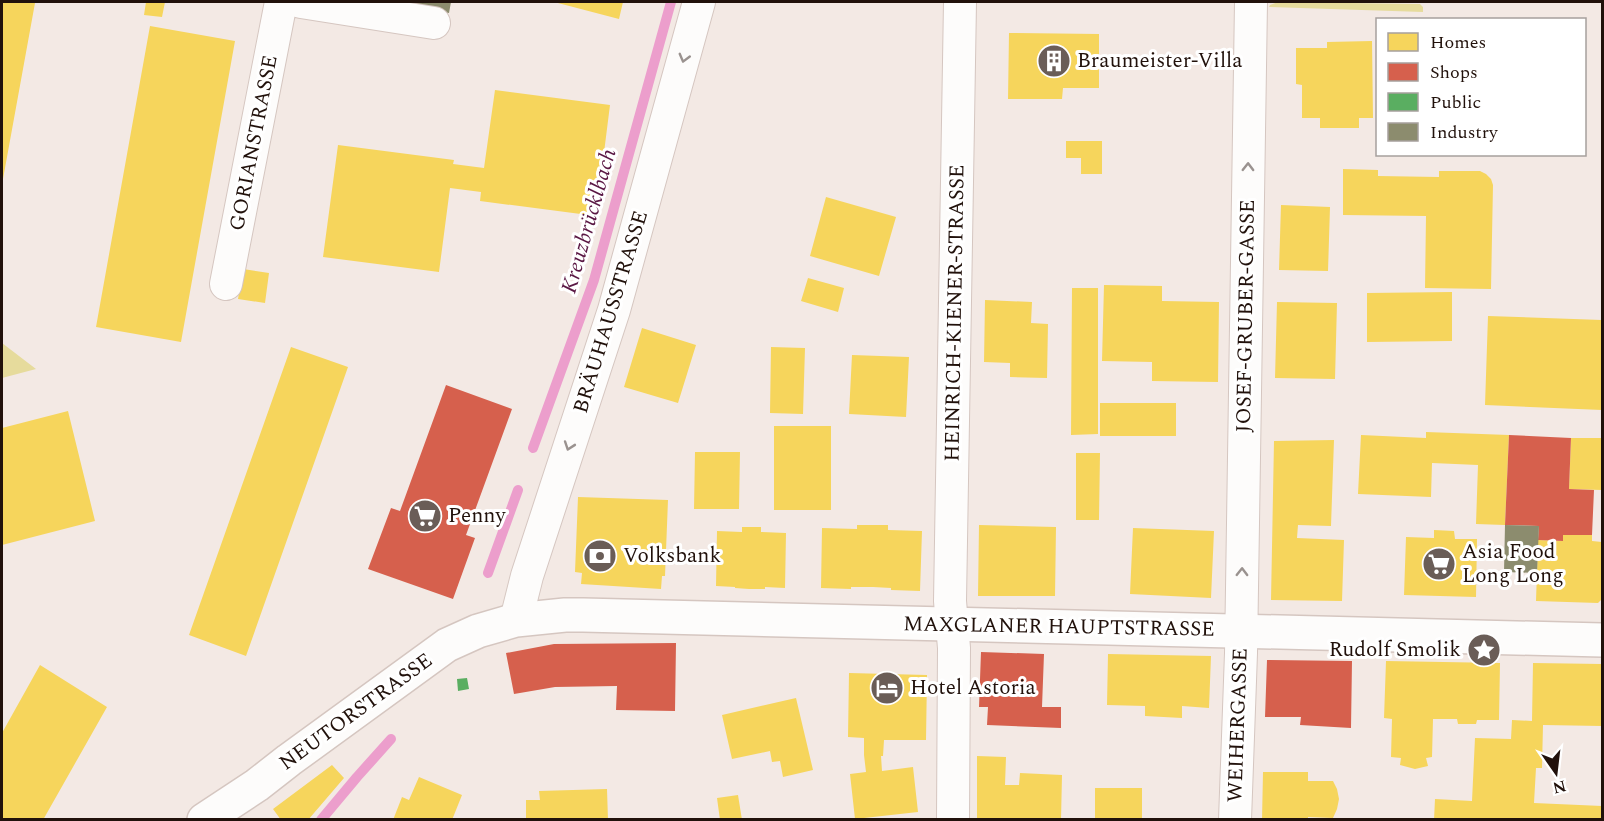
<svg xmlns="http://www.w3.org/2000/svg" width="1604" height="821" font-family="Spectral,serif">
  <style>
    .green { fill: #e6db9c }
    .homes { fill: #f6d55c }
    .shops { fill: #d6604d }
    .public { fill: #5aae61 }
    .industry { fill: #8c8c6e }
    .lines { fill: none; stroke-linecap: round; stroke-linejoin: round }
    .stream { stroke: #ec9ecc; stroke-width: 10 }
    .minor-casing { stroke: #d5c6c0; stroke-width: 34 }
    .tertiary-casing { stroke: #d5c6c0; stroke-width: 36 }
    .minor { stroke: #fdfcfb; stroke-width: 32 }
    .tertiary { stroke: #fdfcfb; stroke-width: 33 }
    .oneway { stroke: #9a928f }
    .labels { text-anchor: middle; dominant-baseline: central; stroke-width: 6; stroke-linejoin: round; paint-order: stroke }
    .poi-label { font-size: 21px; fill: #21110b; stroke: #fff; text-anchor: start }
    .street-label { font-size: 21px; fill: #21110b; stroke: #fff }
    .water-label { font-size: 22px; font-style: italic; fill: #5a1744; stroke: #fff }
  </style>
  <rect width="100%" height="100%" fill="#f3e9e4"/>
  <!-- green -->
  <path class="green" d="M1278,2L1420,4L1423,7V12L1269,7L1270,5Z
    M2,343L36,369L2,378Z"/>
  <!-- homes -->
  <path class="homes" d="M2,2H25L35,3L3,179H2Z
    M146,2H165L162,17L144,15Z
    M554,2H623L619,19Z
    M150,26L235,41L181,342L96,327Z
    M1009,33L1099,34V88H1063L1062,99H1008Z
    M1372,41L1373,118H1359V128H1320V118H1302V85L1296,84V48H1327V42Z
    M495,90L610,105L596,216L480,201L481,192L450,188L439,272L323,257L338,145L454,160L453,164L484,168Z
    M1066,141H1102V174H1081V158H1066Z
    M1343,169L1378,170V176L1439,177V171H1480L1486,174L1491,179L1493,185L1491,289L1425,288L1426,216L1343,215Z
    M826,197L896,217L879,276L810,256Z
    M1281,205L1330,207L1328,271L1279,270Z
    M243,269L269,273L265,303L238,299Z
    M808,278L844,288L838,312L801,301Z
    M1104,285L1162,286V301L1219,302L1218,382L1152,381V362L1102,361Z
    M1072,288H1098V434L1071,435Z
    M1452,292V341L1367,342V293Z
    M985,300L1032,302L1031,323L1048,324L1047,378L1010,377V363L984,362Z
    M1277,302L1337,303L1335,379L1275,378Z
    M1488,316L1602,320V410L1485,405Z
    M642,328L696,345L678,403L624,387Z
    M291,347L348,367L246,656L189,635Z
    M771,347L805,348L803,414L770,413Z
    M852,355L909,357L906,417L849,414Z
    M1100,403H1176V436H1100Z
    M68,411L95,521L2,545V428Z
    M774,426H831V510H774Z
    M1426,432L1509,435L1505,525L1476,524L1478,465L1432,463L1431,497L1358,494L1361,435L1426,438Z
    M1571,438H1602V490L1569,489Z
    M1334,440L1331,526L1298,525L1297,538L1344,540L1342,601L1271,600L1274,441Z
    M695,452H740L739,509H694Z
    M1076,453H1100L1099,520H1076Z
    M578,497L668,500L665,576H662L661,589L581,584L582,573L575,572Z
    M857,525H888V530L922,531L920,591L891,590V588L873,587H851V589L821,588L822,528L857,529Z
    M979,525L1056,527L1055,596H978Z
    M742,527H761V532L786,533L785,588L765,587V589H749L735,588V587L716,586L717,531L742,532Z
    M1133,528L1214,531L1211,598L1130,594Z
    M1434,530L1454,531L1455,539H1477L1476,597L1404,595L1406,537L1434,538Z
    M1563,535H1592V541L1602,542V599L1598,603L1536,601L1538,540L1563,541Z
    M1108,654L1211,656L1209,708L1182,706V718L1145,716V706L1107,705Z
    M1386,661L1500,663L1499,720H1477L1476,724H1458L1457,719H1433L1432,757L1426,758L1428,766L1415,769L1400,765L1401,758L1391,757L1392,719L1384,718Z
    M1533,663L1602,664V726L1543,725L1542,768H1536L1534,803L1602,806V820H1434L1435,799L1472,801L1475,738L1511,739L1512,720L1532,721Z
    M40,665L107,707L43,820H2V733Z
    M849,673L927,675L926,740H884L883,756H881L882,771L913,767L918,812L855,819L850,774L866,772L864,755V738L848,737Z
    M796,698L813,770L783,777L780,761L772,762L770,751L732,759L722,715Z
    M977,756L1006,757L1005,785H1019L1020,773L1062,775L1061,820H977Z
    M332,765L344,778L308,820H281L273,809Z
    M1263,772H1308V781H1333L1337,789L1339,799L1337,809L1333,818L1308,817V820H1262Z
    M419,777L462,795L452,820H393L402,797L409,800Z
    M1095,788H1142V820H1095Z
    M607,789L608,820H526V800H540L539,791Z
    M738,795L742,820H720L717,798Z"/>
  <!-- shops -->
  <path class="shops" d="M446,385L512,409L466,535L475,538L453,599L368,569L391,508L400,511Z
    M1509,435L1571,438L1569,489L1594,490L1592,535H1563V541L1538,540L1539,526L1505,525Z
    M676,643L675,711L616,710L617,686L555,687L514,694L506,653L554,644Z
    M981,652L1044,654L1042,707H1061V728L987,725L988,707H979Z
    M1267,660L1352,661L1351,728L1300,725L1301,717H1265Z"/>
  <!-- public -->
  <path class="public" d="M467,678L469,689L458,691L457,679Z"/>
  <!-- industry -->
  <path class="industry" d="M383,2H451L449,13L383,3Z
    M1505,525L1539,526L1537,573L1504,572Z"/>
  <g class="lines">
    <!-- stream -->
    <path class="stream" d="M533,448L594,280L671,2
      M488,573L518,490
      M321,820L357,777L391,739"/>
    <defs>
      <path id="minor" d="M301,2L434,23
        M226,284L281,2
        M516,620L527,576L614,310L699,2
        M953,820L954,648L950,601L960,2
        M1235,820L1241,653L1251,2"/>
      <path id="tertiary" d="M204,820L257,785L289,760L447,645L478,631L516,620L565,615H583L1602,640"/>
    </defs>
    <!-- minor casing -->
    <use href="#minor" class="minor-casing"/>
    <!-- tertiary casing -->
    <use href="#tertiary" class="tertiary-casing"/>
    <!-- minor -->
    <use href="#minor" class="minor"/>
    <!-- tertiary -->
    <use href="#tertiary" class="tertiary"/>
  </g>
  <!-- one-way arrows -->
  <defs><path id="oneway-chevron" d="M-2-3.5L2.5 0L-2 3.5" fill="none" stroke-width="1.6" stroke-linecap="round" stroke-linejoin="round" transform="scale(1.5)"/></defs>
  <g class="oneway">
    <use href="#oneway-chevron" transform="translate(684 58) rotate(105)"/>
    <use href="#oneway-chevron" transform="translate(1248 167) rotate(-89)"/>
    <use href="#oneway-chevron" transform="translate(569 446) rotate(109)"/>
    <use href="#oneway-chevron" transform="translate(1242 572) rotate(-89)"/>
  </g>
  <!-- icons -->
  <defs>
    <symbol id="building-disc" viewBox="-11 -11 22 22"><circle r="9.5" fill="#6a5d57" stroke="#fff"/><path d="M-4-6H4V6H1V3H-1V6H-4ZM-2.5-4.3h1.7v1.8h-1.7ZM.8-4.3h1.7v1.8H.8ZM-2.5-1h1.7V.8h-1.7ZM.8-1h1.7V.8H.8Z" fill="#fff"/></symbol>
    <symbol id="supermarket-disc" viewBox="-11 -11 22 22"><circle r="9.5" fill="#6a5d57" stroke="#fff"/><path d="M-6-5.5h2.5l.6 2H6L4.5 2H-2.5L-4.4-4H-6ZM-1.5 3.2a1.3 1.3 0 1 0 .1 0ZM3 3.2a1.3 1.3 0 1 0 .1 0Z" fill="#fff"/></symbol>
    <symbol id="bank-disc" viewBox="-11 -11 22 22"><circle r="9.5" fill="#6a5d57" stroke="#fff"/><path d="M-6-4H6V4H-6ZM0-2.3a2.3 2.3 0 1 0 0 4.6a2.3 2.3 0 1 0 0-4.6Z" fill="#fff"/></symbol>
    <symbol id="sight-disc" viewBox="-11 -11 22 22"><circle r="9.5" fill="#6a5d57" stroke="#fff"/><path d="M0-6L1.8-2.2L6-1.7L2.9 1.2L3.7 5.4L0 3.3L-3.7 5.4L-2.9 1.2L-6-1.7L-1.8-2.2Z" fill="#fff"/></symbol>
    <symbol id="hotel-disc" viewBox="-11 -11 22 22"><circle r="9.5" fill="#6a5d57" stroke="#fff"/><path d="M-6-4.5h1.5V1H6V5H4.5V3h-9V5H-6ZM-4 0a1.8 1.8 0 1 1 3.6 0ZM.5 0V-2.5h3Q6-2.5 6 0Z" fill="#fff"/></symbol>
  </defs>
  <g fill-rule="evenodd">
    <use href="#building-disc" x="1035" y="42" width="38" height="38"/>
    <use href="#supermarket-disc" x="406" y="497" width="38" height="38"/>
    <use href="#bank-disc" x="581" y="537" width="38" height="38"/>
    <use href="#supermarket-disc" x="1420" y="545" width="38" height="38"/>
    <use href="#sight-disc" x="1465" y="631" width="38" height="38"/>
    <use href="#hotel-disc" x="868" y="669" width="38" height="38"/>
  </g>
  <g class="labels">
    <!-- poi labels -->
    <g class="poi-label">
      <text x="1077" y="61">Braumeister-Villa</text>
      <text x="448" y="516">Penny</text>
      <text x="1462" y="552">Asia Food<tspan x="1462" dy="24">Long Long</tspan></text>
      <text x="623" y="556">Volksbank</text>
      <text x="1461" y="650" text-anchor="end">Rudolf Smolik</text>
      <text x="910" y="688">Hotel Astoria</text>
    </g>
    <!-- street labels -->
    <g class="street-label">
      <text transform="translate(254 143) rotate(-79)">GORIANSTRASSE</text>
      <text transform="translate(611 312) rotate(-73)">BRÄUHAUSSTRASSE</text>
      <text transform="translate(955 313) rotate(-89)">HEINRICH-KIENER-STRASSE</text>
      <text transform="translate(1246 316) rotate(-89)">JOSEF-GRUBER-GASSE</text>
      <text transform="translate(1059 627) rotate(1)">MAXGLANER HAUPTSTRASSE</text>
      <text transform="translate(356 712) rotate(-36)">NEUTORSTRASSE</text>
      <text transform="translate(1238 725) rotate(-88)">WEIHERGASSE</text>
    </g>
    <!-- water labels -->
    <g class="water-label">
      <text transform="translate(589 221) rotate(-74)">Kreuzbrücklbach</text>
    </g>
  </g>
  <!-- border -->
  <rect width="1604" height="821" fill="none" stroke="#21110b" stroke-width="6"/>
  <!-- legend -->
  <rect x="1376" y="18" width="210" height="138" fill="#ffffff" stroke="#a6a09d" stroke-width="1.5"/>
  <rect x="1388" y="33" width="30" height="18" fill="#f6d55c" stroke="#a6a09d" stroke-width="1.5"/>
  <text x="1430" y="48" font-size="18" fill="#21110b">Homes</text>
  <rect x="1388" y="63" width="30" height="18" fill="#d6604d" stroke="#a6a09d" stroke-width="1.5"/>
  <text x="1430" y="78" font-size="18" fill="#21110b">Shops</text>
  <rect x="1388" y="93" width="30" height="18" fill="#5aae61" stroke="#a6a09d" stroke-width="1.5"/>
  <text x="1430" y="108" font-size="18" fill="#21110b">Public</text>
  <rect x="1388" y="123" width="30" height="18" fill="#8c8c6e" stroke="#a6a09d" stroke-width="1.5"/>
  <text x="1430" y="138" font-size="18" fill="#21110b">Industry</text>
  <!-- north arrow -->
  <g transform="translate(1556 773) rotate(166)" stroke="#ffffff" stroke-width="4.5" paint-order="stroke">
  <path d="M0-4.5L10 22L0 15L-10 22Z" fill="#21110b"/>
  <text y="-9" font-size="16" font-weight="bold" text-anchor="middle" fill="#21110b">N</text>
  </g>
</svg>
